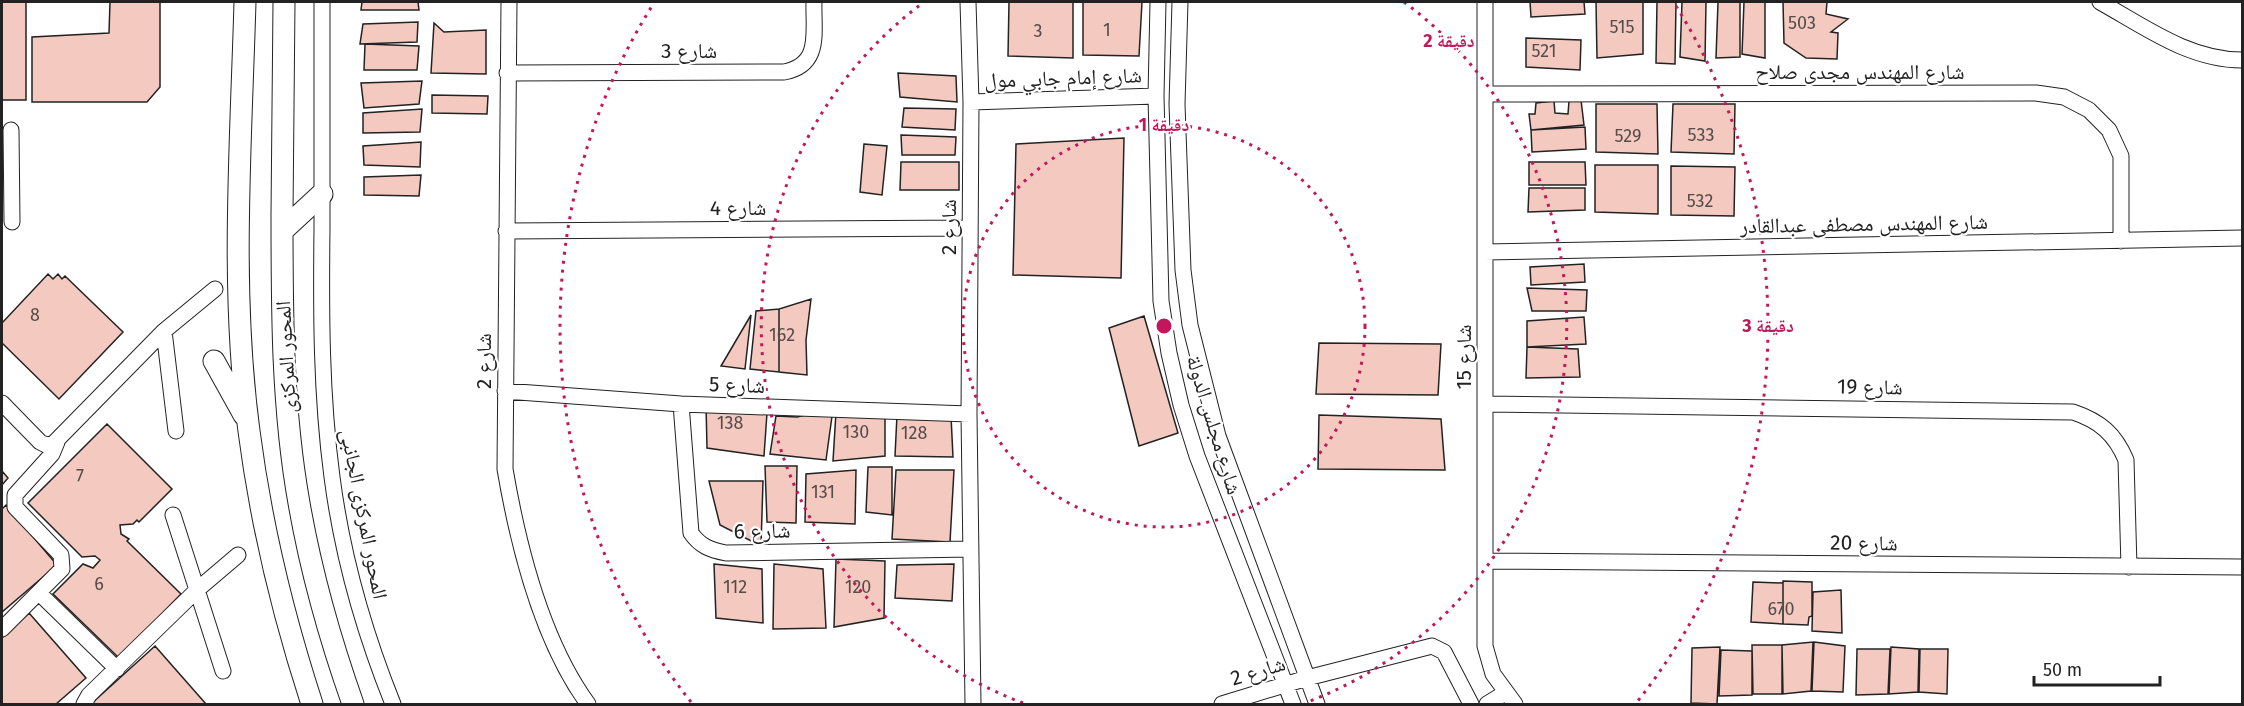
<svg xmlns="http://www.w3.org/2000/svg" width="2244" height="706" font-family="'Fira Sans','Noto Naskh Arabic',sans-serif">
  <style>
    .building { fill: #f3c9c0; stroke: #222; stroke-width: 1.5 }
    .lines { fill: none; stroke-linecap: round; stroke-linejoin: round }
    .minor-casing { stroke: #222; stroke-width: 17 }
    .secondary-casing { stroke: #222; stroke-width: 23 }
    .minor { stroke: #fff; stroke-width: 15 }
    .secondary { stroke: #fff; stroke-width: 21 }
    .ring { fill: none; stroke: #c2185b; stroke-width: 3; stroke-dasharray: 3 6 }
    .labels { text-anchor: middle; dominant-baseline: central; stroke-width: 4.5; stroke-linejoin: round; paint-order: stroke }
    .number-label { font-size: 18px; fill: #564c4a }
    .street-label { font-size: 21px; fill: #222; stroke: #fff }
    .centre { fill: #c2185b; stroke: #fff; stroke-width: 3 }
    .ring-label { font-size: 18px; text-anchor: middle; font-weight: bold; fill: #c2185b; stroke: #fff; stroke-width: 4.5; stroke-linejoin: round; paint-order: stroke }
  </style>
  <rect width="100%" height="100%" fill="#fff"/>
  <!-- building -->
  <path class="building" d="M2,2H26V100H2Z
    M110,2H160V87L147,102H32V37L109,33Z
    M362,2H418L419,10H361Z
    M1009,2H1073V58L1008,56Z
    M1083,2H1142L1139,56L1083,55Z
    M1530,2H1584L1585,14L1531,17Z
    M1596,2H1643V54L1597,58Z
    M1657,2H1676L1675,64L1656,63Z
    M1682,2H1706L1705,61L1680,57Z
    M1718,2H1740V57L1716,58Z
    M1744,2H1765V58L1742,54Z
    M1783,2H1827L1826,14L1848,19L1831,32L1838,33L1837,59L1806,58L1784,43Z
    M418,22L417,42L360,44L363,24Z
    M434,23L444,32L486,30V74L431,73Z
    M1526,38L1581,40L1580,70L1526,67Z
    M365,44L419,46L417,70H364Z
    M898,73L956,76L957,102L900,97Z
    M422,81L419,104L364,108L361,83Z
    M432,95L488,96L487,114L432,113Z
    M1581,100L1584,125L1531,130L1529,114H1535L1536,103L1554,101L1555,113L1568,114L1569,101Z
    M1596,104H1657L1658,154L1596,152Z
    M1673,104H1735L1734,154L1671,152Z
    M904,108L956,109L955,130L902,127Z
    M422,109L420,132L363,133V113Z
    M1585,127L1586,149L1532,152L1531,130Z
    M901,135L956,137L955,155H902Z
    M1124,138L1121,278L1013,275L1016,144Z
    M421,142L420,167L364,165L363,146Z
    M864,144L887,146L882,195L860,192Z
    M901,162H959V190H900Z
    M1529,162H1585L1586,185H1529Z
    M1595,165H1658V214L1595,212Z
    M1671,166L1735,167L1734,216L1671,215Z
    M421,175L419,196L364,195V177Z
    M1529,188H1585V210L1528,212Z
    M1584,264L1585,282L1531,285L1530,267Z
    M48,274L53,279L58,274L62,279L65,276L123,332L59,399L2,343V323Z
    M1527,288L1587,290L1586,311H1532Z
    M811,299L806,340L807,375L779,372V309Z
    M779,309V372L750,369L756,311Z
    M751,315L745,369L721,366Z
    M1144,316L1178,433L1139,446L1109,328Z
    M1584,317L1586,344L1527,347V321Z
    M1319,343L1441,344L1438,395L1316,394Z
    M1527,347L1578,349L1580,377L1526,378Z
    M706,405L767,413L764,456L707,448Z
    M833,409L826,460L770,454L776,416L797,417Z
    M836,412L885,415V456L833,461Z
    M897,415L951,416L953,457L895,456Z
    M1319,415L1441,419L1445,470L1318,469Z
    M107,424L172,489L139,522L137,520L133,524L120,525L121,534L129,539L127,541L181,594L119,658L53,594L83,564L93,568L100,560L95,556L82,557L28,503Z
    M765,466H797L796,523L767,522Z
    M868,467H892V515L866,512Z
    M856,470L855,524L805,522L806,474Z
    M896,470H954L950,542L892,539Z
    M2,471L8,478L2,485Z
    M709,481H763L761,546L720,525Z
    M6,505L57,565L2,612V509Z
    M836,559L885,561L884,618L834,627Z
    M714,564L762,569L763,623L716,618Z
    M774,564L823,569L826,628L773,629Z
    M954,564L952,601L895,598L897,565Z
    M1783,581L1812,582V616L1809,617L1808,625L1783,624Z
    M1753,582L1783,583V624L1751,622Z
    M1841,590L1842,633L1812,631L1813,592Z
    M29,613L86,678L56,704H2V638Z
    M1813,642L1811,691L1783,694L1782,645Z
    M1814,642L1845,646L1843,692L1812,691Z
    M1752,645H1782V694H1753Z
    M155,646L206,704H91Z
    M1720,647L1717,704L1691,703L1692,648Z
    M1891,647L1919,649L1918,692L1889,694Z
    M1857,649H1890L1888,694L1856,695Z
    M1920,649H1948L1947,694L1919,692Z
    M1721,650L1752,651V695L1719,696Z"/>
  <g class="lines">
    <defs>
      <path id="minor" d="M322,2C322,77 322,153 322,228C321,312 321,394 332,477C342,554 364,632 393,704
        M509,2L505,469C518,545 542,641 588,704
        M968,2L971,102L969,414L973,704
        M1158,2L1156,96L1161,301L1169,353L1181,405L1197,456L1293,704
        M1180,2L1177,104L1183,270L1190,325L1218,436L1317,704
        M1485,2V646L1493,674L1515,704
        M2100,2C2145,27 2189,60 2242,60
        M507,73L784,72C822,65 813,32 814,2
        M1485,94L2036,93L2064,97L2089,110L2109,130L2121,156V241
        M971,102L1156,96
        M11,130L12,222
        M506,231L970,228
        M1485,252L2242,238
        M164,331L176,431
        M505,391L681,404L969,414
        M2,403L40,442L46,445L53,444L164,331L215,289
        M681,404L691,533C700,546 710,550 726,553L971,549
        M1485,404L2073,412C2100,421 2115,434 2126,460L2129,567
        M173,515L223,671
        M1485,561L2242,567
        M39,593L117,669
        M2,629L62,569L61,555L15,507V495L52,454L57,442
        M84,704L89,695L198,589L238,555
        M1222,704L1307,678L1432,646L1444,652L1471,704
        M1487,704L1505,693"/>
      <path id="secondary" d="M245,2C241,144 230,289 249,431C261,524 283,615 312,704
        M284,2C283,72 283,143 282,214C282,311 282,408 299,503C311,572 330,639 353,704
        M282,231L322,194
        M214,361L244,415"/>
    </defs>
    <!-- minor casing -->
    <use href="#minor" class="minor-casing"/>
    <!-- secondary casing -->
    <use href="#secondary" class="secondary-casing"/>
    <!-- minor -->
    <use href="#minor" class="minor"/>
    <!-- secondary -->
    <use href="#secondary" class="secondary"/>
  </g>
  <!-- distance rings -->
  <g class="ring">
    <circle cx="1164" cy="326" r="201"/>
    <path d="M1023 703A403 403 0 0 1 924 2M1404 2A403 403 0 0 1 1305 703"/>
    <path d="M691 702A604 604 0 0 1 652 6M1676 6A604 604 0 0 1 1637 702"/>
  </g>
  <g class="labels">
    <!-- number labels -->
    <g class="number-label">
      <text x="1802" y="23">503</text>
      <text x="1622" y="27">515</text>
      <text x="1107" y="30">1</text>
      <text x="1038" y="31">3</text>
      <text x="1544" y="51">521</text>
      <text x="1701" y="135">533</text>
      <text x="1628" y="136">529</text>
      <text x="1700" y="201">532</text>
      <text x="35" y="315">8</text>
      <text x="782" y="335">162</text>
      <text x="730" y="423">138</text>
      <text x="856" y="432">130</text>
      <text x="914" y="433">128</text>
      <text x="80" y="476">7</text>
      <text x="823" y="492">131</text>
      <text x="99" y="584">6</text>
      <text x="735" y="587">112</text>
      <text x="858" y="587">120</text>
      <text x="1781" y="609">670</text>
    </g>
    <!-- street labels -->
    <g class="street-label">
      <text x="689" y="51">شارع 3</text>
      <text x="1860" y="72">شارع المهندس مجدى صلاح</text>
      <text transform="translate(1063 78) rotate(-2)">شارع إمام جابي مول</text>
      <text x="738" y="208">شارع 4</text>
      <text transform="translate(1864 224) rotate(-1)">شارع المهندس مصطفى عبدالقادر</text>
      <text transform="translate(949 227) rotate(-90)">شارع 2</text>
      <text transform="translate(286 357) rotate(-93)">المحور المركزى</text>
      <text transform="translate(1464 357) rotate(-90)">شارع 15</text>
      <text transform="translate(484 361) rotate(-90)">شارع 2</text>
      <text transform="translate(737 385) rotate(2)">شارع 5</text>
      <text transform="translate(1870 387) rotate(1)">شارع 19</text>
      <text transform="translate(1214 425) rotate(73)">شارع مجلس الدولة</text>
      <text transform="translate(364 514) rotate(79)">المحور المركزى الجانبى</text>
      <text transform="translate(762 531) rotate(-1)">شارع 6</text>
      <text transform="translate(1864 543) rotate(1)">شارع 20</text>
      <text transform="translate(1258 671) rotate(-17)">شارع 2</text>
    </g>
  </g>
  <circle cx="1164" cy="326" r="9" class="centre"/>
  <g class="ring-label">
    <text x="1449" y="47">2 دقيقة</text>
    <text x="1164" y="131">1 دقيقة</text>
    <text x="1768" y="332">3 دقيقة</text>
  </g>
  <!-- border -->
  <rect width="2244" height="706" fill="none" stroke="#222222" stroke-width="6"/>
  <!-- scale -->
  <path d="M2034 676v9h126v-9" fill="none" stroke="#222222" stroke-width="3"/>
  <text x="2043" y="676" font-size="18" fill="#222222" stroke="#ffffff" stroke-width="4.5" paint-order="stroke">50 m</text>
</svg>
